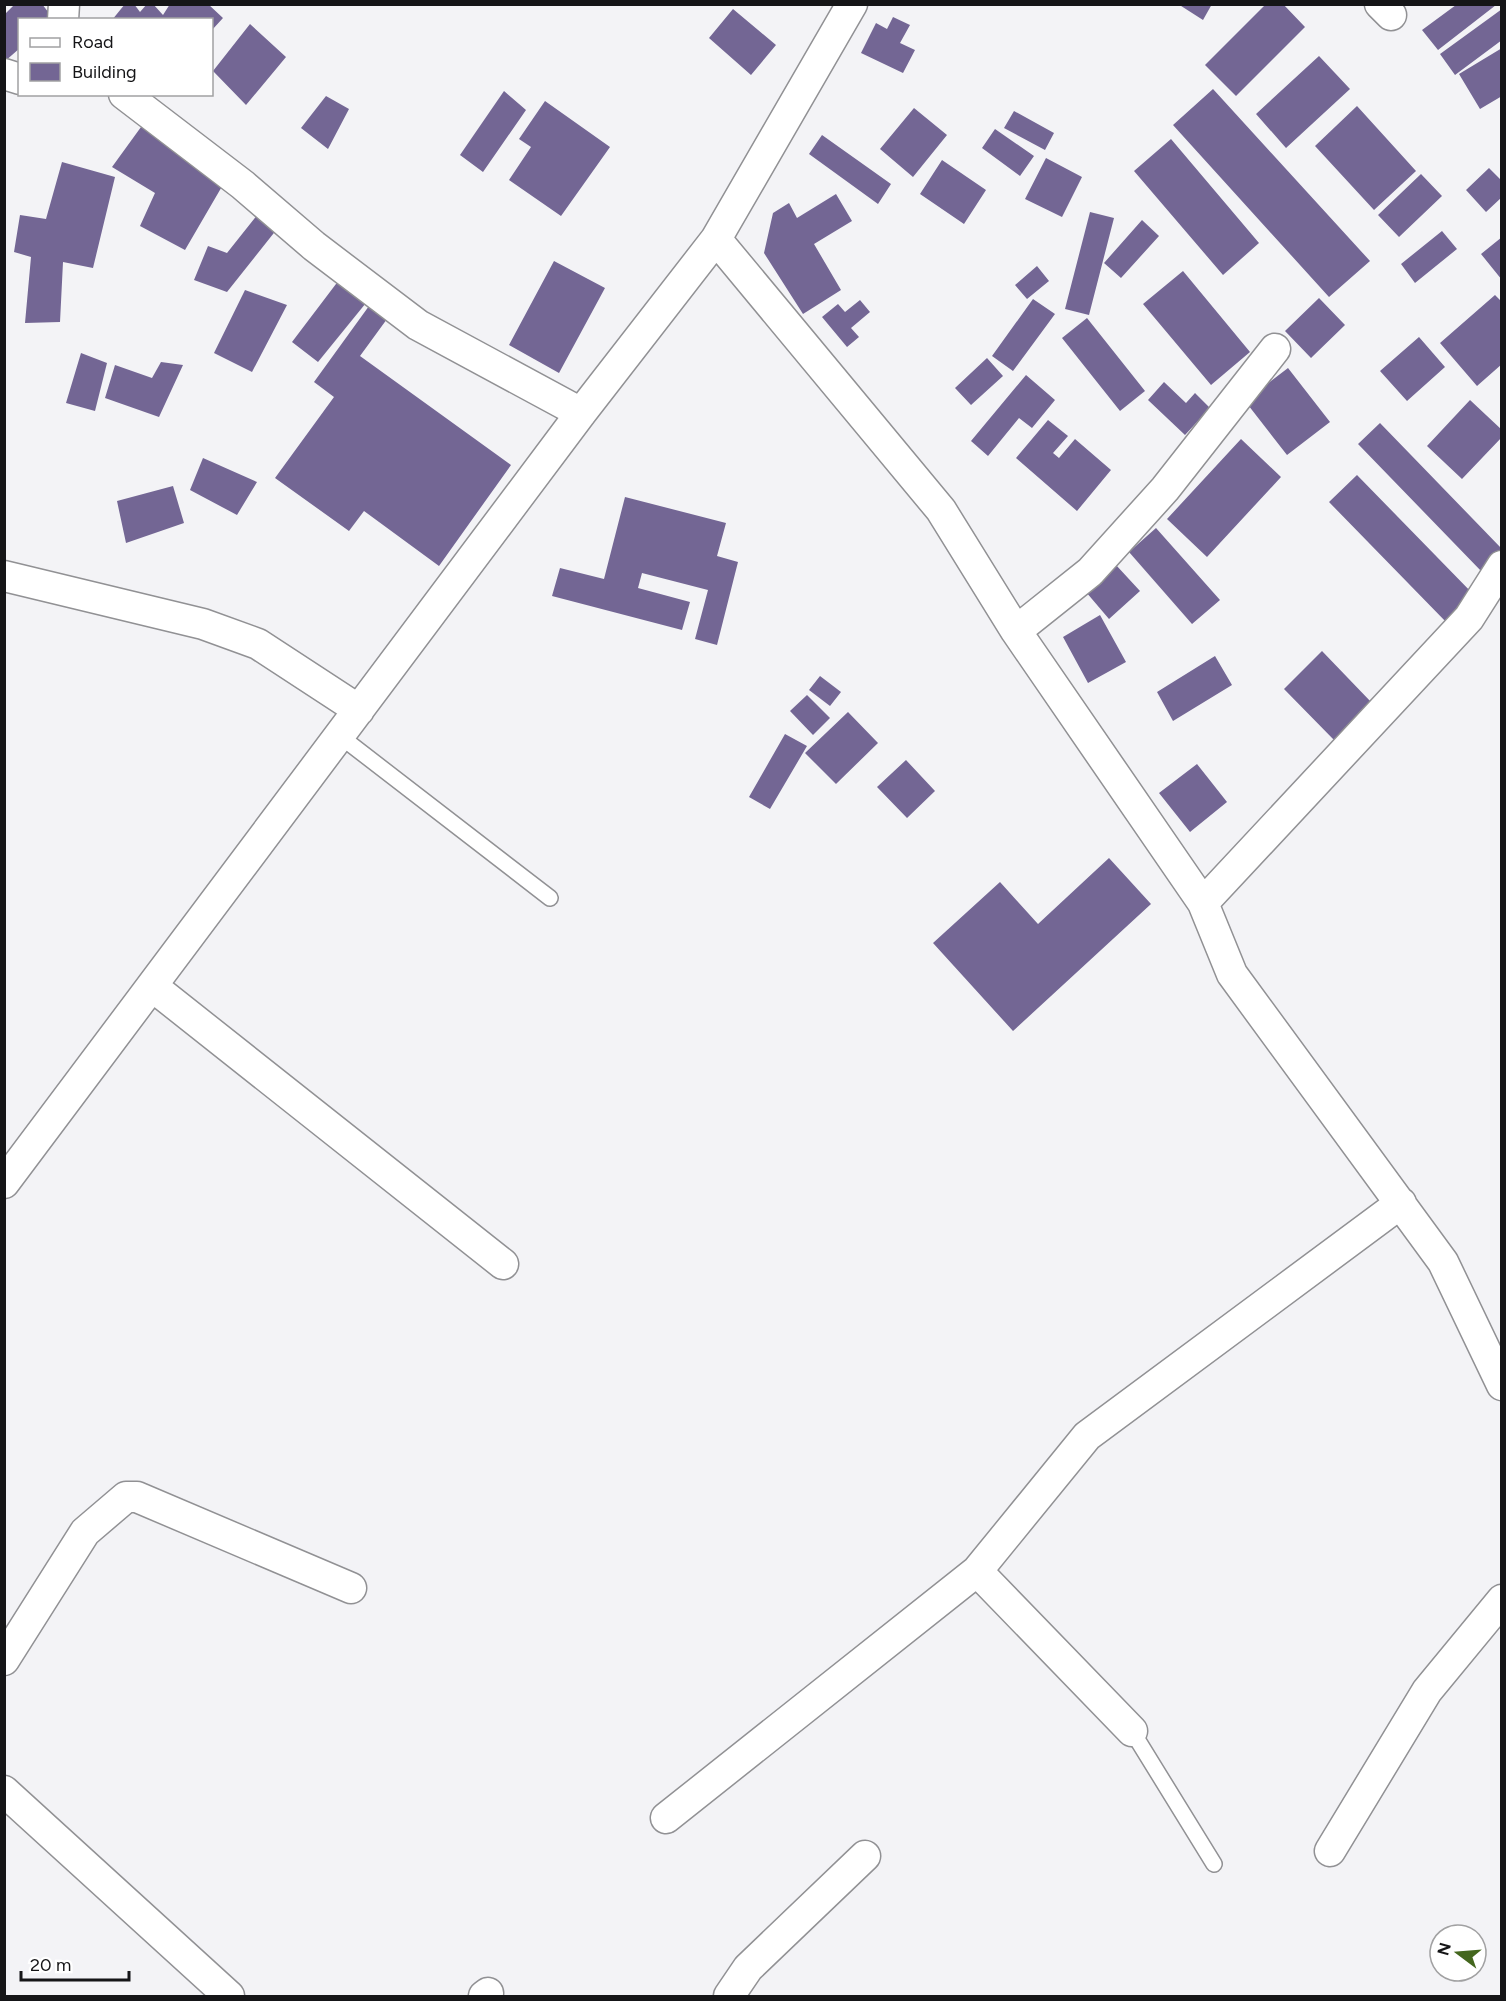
<svg xmlns="http://www.w3.org/2000/svg" width="1506" height="2001" font-family="Figtree,sans-serif">
  <style>
    .building { fill: #736694 }
    .lines { fill: none; stroke-linecap: round; stroke-linejoin: round }
    .service-casing { stroke: #919194; stroke-width: 18 }
    .minor-casing { stroke: #919194; stroke-width: 33 }
    .service { stroke: #fff; stroke-width: 15 }
    .minor { stroke: #fff; stroke-width: 30 }
  </style>
  <rect width="100%" height="100%" fill="#f3f3f6"/>
  <!-- building -->
  <path class="building" d="M15,4H42L52,17L49,20H20V48L4,62V15Z
    M125,4H134L140,12L147,4H153L163,15L170,4H208L223,18L212,30V20H112Z
    M1178,4H1212L1203,20Z
    M1266,4H1283L1305,27L1236,96L1205,65Z
    M1456,5H1496L1438,50L1422,30Z
    M733,9L776,45L751,75L709,38Z
    M1502,9V40L1455,75L1440,54Z
    M893,17L910,25L900,43L915,50L903,73L861,53L876,23L887,29Z
    M250,24L286,57L246,105L213,71Z
    M1502,48V96L1480,109L1459,74Z
    M1319,56L1350,89L1286,148L1256,114Z
    M1213,89L1370,261L1329,297L1173,125Z
    M504,91L526,110L483,172L460,155Z
    M326,96L349,109L328,149L301,128Z
    M545,101L610,147L561,216L509,180L531,147L519,139Z
    M1357,106L1416,171L1374,210L1315,146Z
    M914,108L947,135L913,177L880,149Z
    M1014,111L1054,133L1045,150L1004,128Z
    M149,116L224,183L185,250L140,226L155,193L112,167Z
    M995,129L1034,156L1020,176L982,148Z
    M822,135L891,184L878,204L809,154Z
    M1171,139L1259,243L1223,275L1134,171Z
    M1046,158L1082,177L1062,217L1025,199Z
    M942,160L986,190L964,224L920,194Z
    M62,162L115,177L93,268L63,262L60,322L25,323L31,257L14,252L20,215L46,219Z
    M1489,168L1502,181V197L1486,212L1466,190Z
    M1421,174L1442,196L1399,237L1378,215Z
    M836,194L852,221L814,244L841,290L803,314L764,253L773,213L789,203L797,218Z
    M262,209L281,224L227,292L194,280L208,246L227,253Z
    M1090,212L1114,218L1089,315L1065,309Z
    M1142,220L1159,236L1121,278L1104,263Z
    M1442,231L1457,249L1415,283L1401,264Z
    M1502,237V280L1481,254Z
    M554,261L605,288L559,373L509,345Z
    M1037,266L1049,281L1027,299L1015,285Z
    M1183,271L1250,352L1211,385L1143,304Z
    M339,280L370,298L318,362L292,342Z
    M245,290L287,305L252,372L214,353Z
    M1495,295L1502,302V364L1477,386L1440,343Z
    M1319,298L1345,325L1311,358L1285,331Z
    M1033,299L1055,314L1013,371L992,356Z
    M860,300L870,312L851,328L859,337L847,347L822,317L838,304L845,312Z
    M369,306L387,319L360,356L511,465L439,566L364,511L349,531L275,478L334,397L314,382Z
    M1087,318L1145,391L1120,411L1062,338Z
    M1419,337L1445,367L1407,401L1380,371Z
    M81,353L107,363L95,411L66,403Z
    M987,358L1003,376L971,405L955,388Z
    M161,362L183,365L159,417L105,398L115,365L152,378Z
    M1288,368L1330,422L1287,455L1245,401Z
    M1026,375L1055,400L1032,428L1019,418L988,456L971,441Z
    M1164,382L1186,403L1195,393L1210,408L1185,435L1148,400Z
    M1470,400L1502,430V437L1462,479L1427,446Z
    M1048,420L1068,436L1053,453L1059,458L1075,439L1111,470L1077,511L1016,458Z
    M1380,423L1502,549V554L1483,573L1358,444Z
    M1241,439L1281,477L1207,557L1167,519Z
    M203,458L257,482L237,515L190,490Z
    M1357,475L1476,597L1448,624L1329,502Z
    M173,486L184,523L126,543L117,501Z
    M625,497L726,523L717,556L738,562L717,645L695,639L708,590L642,573L638,588L690,602L682,630L552,596L560,568L604,579Z
    M1156,528L1220,600L1192,624L1129,552Z
    M1116,565L1140,591L1109,619L1086,592Z
    M1100,615L1126,662L1088,683L1063,637Z
    M1322,651L1372,703L1334,740L1284,689Z
    M1215,656L1232,685L1173,721L1157,692Z
    M820,676L841,692L830,706L809,690Z
    M807,695L830,718L813,735L790,711Z
    M848,712L878,743L836,784L805,753Z
    M785,734L807,746L770,809L749,797Z
    M906,760L935,791L907,818L877,787Z
    M1197,764L1227,802L1190,832L1159,793Z
    M1109,858L1151,904L1013,1031L933,943L1000,882L1038,924Z"/>
  <g class="lines">
    <defs>
      <path id="service" d="M340,736L550,898
        M1132,1731L1214,1864"/>
      <path id="minor" d="M1380,4L1391,15
        M63,20L64,4
        M4,74L20,79
        M124,94L243,185L314,246L418,325L581,413
        M716,239L941,510L1016,631L1203,903L1232,974L1443,1262L1502,1385
        M4,576L203,624L258,644L359,710
        M1016,631L1090,572L1165,489L1275,349
        M1203,903L1469,618L1502,566
        M152,986L503,1264
        M4,1183L581,413L716,239L852,4
        M977,1571L1132,1731
        M4,1660L85,1532L126,1497H137L351,1588
        M4,1791L229,1996
        M666,1818L977,1571L1087,1436L1401,1203
        M1330,1851L1427,1691L1502,1600
        M484,1996L488,1993
        M729,1996L748,1968L865,1856"/>
    </defs>
    <!-- service casing -->
    <use href="#service" class="service-casing"/>
    <!-- minor casing -->
    <use href="#minor" class="minor-casing"/>
    <!-- service -->
    <use href="#service" class="service"/>
    <!-- minor -->
    <use href="#minor" class="minor"/>
  </g>
  <!-- border -->
  <rect width="1506" height="2001" fill="none" stroke="#151517" stroke-width="12"/>
  <!-- legend -->
  <rect x="18" y="18" width="195" height="78" fill="#ffffff" stroke="#a1a1a2" stroke-width="1.5"/>
  <rect x="30" y="38" width="30" height="9" fill="#ffffff" stroke="#a1a1a2" stroke-width="1.5"/>
  <text x="72" y="48" font-size="18" fill="#151517">Road</text>
  <rect x="30" y="63" width="30" height="18" fill="#736694" stroke="#a1a1a2" stroke-width="1.5"/>
  <text x="72" y="78" font-size="18" fill="#151517">Building</text>
  <!-- north arrow -->
  <g transform="translate(1458 1953) rotate(286)"><circle r="28" fill="#ffffff" stroke="#a1a1a2" stroke-width="1.5"/>
  <path d="M0-4.5L10 22L0 15L-10 22Z" fill="#44671e"/>
  <text y="-9" font-size="16" font-weight="bold" text-anchor="middle" fill="#151517">N</text>
  </g>
  <!-- scale -->
  <path d="M21 1971v9h108v-9" fill="none" stroke="#151517" stroke-width="3"/>
  <text x="30" y="1971" font-size="18" fill="#151517" stroke="#ffffff" stroke-width="4.5" paint-order="stroke">20 m</text>
</svg>
